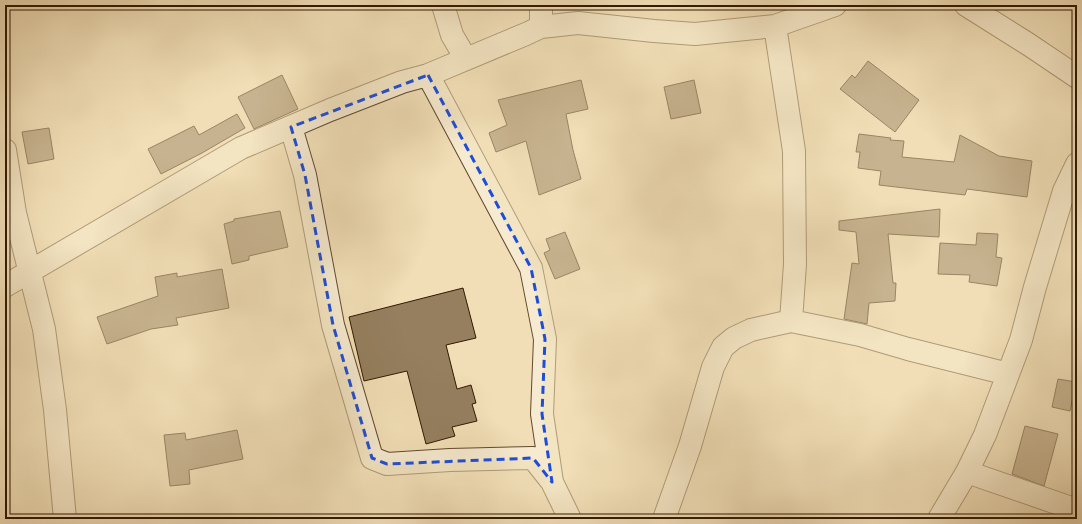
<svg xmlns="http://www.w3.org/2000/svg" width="1082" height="524" font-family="'IM FELL English',serif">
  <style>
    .building { fill: #957f5f; stroke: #311900 }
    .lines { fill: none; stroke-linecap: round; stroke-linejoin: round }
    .street-casing { stroke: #614a2e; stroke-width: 24 }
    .street { stroke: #f6ead0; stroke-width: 22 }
    .marked { fill: none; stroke: #1d4ed8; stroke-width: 3; stroke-dasharray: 8 5; stroke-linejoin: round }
  </style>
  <rect width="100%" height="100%" fill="#f1deb6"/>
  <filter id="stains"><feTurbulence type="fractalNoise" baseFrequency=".005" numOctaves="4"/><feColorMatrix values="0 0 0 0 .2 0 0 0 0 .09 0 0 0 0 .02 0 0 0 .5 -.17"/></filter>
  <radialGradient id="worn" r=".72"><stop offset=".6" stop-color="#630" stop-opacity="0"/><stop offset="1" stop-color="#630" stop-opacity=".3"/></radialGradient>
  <!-- building -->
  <path class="building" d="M868,61L919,100L895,132L840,89L852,75L855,78Z
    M282,75L298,109L254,129L238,97Z
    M581,80L588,109L566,114L573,150L581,179L539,195L526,141L496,152L489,133L507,125L498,100Z
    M694,80L701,113L671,119L664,87Z
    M237,114L245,128L202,153L161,174L148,149L194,126L199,135Z
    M49,128L54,159L28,164L22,132Z
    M859,134L891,138L890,140L904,141L902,157L954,162L960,135L999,156L1032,161L1027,197L967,189L965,195L879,185L881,171L858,168L860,152H856Z
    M940,209L939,237L888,234L893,283H896L895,301L869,303L867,324L844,319L852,263L859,264L856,232L839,230V221Z
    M280,211L288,247L249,256V260L232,264L224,224L234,221V219Z
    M565,232L580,269L555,279L544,253L550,250L546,239Z
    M977,233L998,234L996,257L1002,258L997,286L969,282L970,275L938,274L940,243L976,245Z
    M222,269L229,308L176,318L178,325L151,329L107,344L97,317L158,296L155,277L177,273V277Z
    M463,288L476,338L446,345L457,389L471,385L476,403L472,404L477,421L452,427L455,436L426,444L407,371L364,381L349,317Z
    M1058,379L1076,382L1070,411L1052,407Z
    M1025,426L1058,434L1044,486L1012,474Z
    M237,430L243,459L189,470L190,484L170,486L164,435L185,433L186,440Z"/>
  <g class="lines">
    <defs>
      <path id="street" d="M443,5L452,35L466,59
        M966,5L1028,44L1077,77
        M775,26L794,151L795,264L791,321L860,335L908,349L1008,374
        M541,27V5
        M428,75L531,268L545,339L542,414L552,482L570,519
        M291,127L305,175L333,325L372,458L387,464L450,460L533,458L552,482
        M5,150L15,213L44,329L55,410L65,519
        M5,286L241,148L330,110L402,82L428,75L526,34L541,27L578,23L654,31L695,34L775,26L835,5
        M967,472L1077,510
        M664,519L690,446L713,367L723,347L734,338L751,330L791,321
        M939,519L967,472L985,435L1021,340L1035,287L1064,191L1077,164"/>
    </defs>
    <!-- street casing -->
    <use href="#street" class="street-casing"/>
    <!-- street -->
    <use href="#street" class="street"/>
  </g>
  <!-- marked area -->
  <path d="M0 0H1082V524H0ZM428,75L531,268L545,339L542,414L552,482L533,458L387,464L372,458L333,325L305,175L291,127Z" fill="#f1deb6" fill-opacity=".55" fill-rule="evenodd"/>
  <path class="marked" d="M428,75L531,268L545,339L542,414L552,482L533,458L387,464L372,458L333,325L305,175L291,127Z"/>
  <!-- margin -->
  <rect width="1082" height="524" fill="none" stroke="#f1deb6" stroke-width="20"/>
  <rect x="6" y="6" width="1070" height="512" fill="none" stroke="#311900" stroke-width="2"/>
  <rect x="10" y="10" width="1062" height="504" fill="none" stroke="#311900"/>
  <rect width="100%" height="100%" filter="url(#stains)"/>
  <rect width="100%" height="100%" fill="url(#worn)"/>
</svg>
